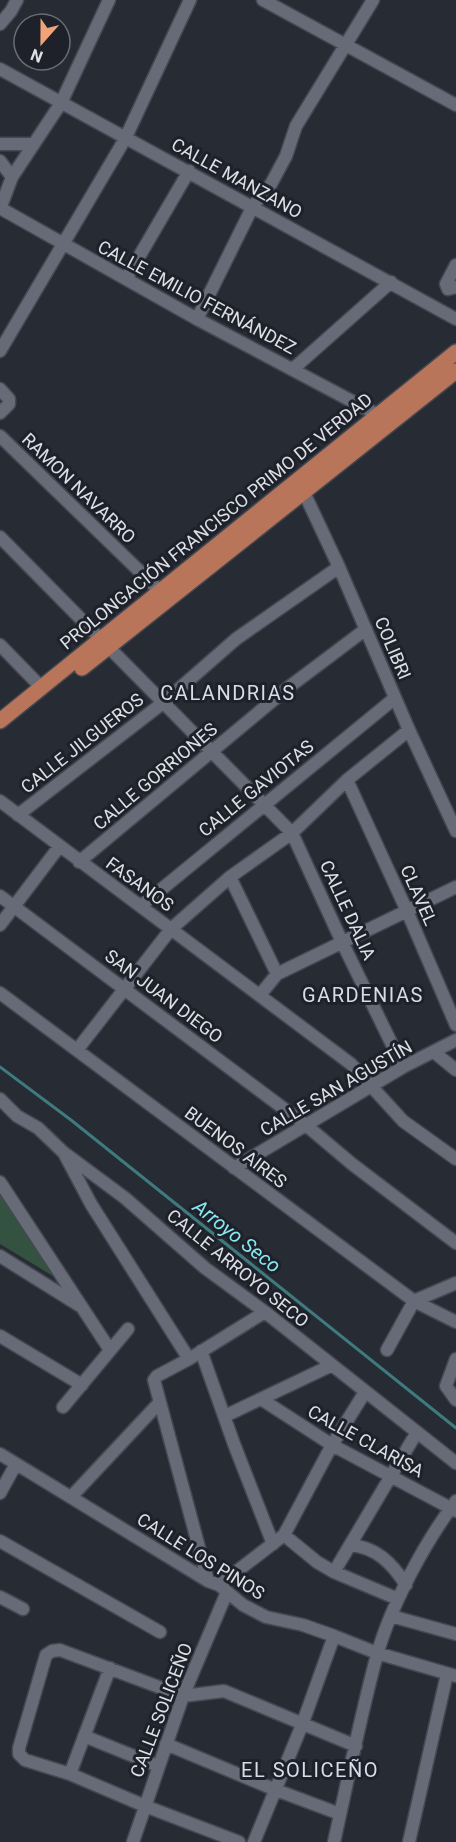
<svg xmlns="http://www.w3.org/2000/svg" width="456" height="1842" font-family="Roboto,sans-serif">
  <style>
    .green { fill: #335340 }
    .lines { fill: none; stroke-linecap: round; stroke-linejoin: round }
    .stream { stroke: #3f7a7e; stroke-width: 3 }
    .minor-casing { stroke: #454851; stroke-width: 15 }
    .major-casing { stroke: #454851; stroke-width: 18 }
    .minor { stroke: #676b77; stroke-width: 12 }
    .major { stroke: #b9755a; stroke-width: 15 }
    .labels { text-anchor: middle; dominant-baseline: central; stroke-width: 6; stroke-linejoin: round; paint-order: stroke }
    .street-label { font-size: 18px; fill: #dde0e6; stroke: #1e212a }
    .neighbourhood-label { font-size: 20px; letter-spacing: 1.5px; fill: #d7dce9; stroke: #1e212a }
    .water-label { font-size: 20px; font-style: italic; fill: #88e7ef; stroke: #1e212a }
  </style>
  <rect width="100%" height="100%" fill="#272b34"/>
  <!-- green -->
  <path class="green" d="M0,1193L55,1274L53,1276L0,1244Z"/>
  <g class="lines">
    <!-- stream -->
    <path class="stream" d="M0,1067L71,1120L456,1428"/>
    <defs>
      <path id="minor" d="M263,0L456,105
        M0,24L11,11L17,0
        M0,69L456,319
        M0,144H33
        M0,161L12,177
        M0,208L197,319L378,415
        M0,209L12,177L61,103L109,0
        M456,265L446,284L448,289L456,287
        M126,279L189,171
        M197,319L253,206L271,184L286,156L296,126L373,0
        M0,351L125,139L190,0
        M293,369L391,282
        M0,389L9,399V404L0,413
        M0,436L160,591
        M300,484L339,567L409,730L456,831
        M0,537L292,833L342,942L403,1067
        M0,645L42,688
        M347,780L407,911L456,1025
        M0,801L351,1064L403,1121L456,1159
        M18,815L164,702L236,639L339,567
        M79,862L289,687L366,629
        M230,877L277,974
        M0,896L307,1126L352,1164L456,1243
        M141,906L395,698
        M0,925L59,847
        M0,993L414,1301L456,1322
        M260,995L277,974L456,887
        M77,1050L171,929L230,877L292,833L347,780L409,730
        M434,1052L456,1070
        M0,1099L17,1116L38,1128L63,1152L125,1198L205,1268L265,1312L456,1463
        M65,1155L91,1204L189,1359
        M234,1168L403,1067L456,1040
        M0,1182L110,1350
        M0,1256L80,1306
        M414,1301L456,1283
        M0,1336L82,1385
        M387,1350L414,1301
        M201,1351L234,1444L273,1544
        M456,1359L446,1386L456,1400
        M261,1399L332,1445L456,1511
        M63,1407L128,1329
        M225,1416L332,1365
        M0,1454L208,1581L219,1585L243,1605L266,1617L303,1625L334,1636L377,1653L456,1676
        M0,1493L16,1464
        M71,1497L160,1402
        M284,1535L317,1562L334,1572L398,1599
        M0,1541L160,1632
        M350,1545C376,1547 392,1563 406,1585
        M334,1572L417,1432
        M208,1581L154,1380L157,1376L189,1359L265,1312
        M219,1585L284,1535L332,1445L365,1392
        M0,1597L23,1609
        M391,1616L456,1634
        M84,1736L158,1766
        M166,1744L276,1790L340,1814
        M70,1774L110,1668
        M133,1842L183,1696L227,1592
        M239,1842L145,1806L70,1774L25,1760L19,1754V1748L46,1655L52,1651L60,1650L183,1696L224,1691L356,1746
        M254,1842L302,1725L334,1636
        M334,1842C348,1780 360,1717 377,1655C391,1605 425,1542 456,1501
        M409,1842L447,1674"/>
      <path id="major" d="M82,668L456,371
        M0,721L456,352"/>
    </defs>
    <!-- minor casing -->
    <use href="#minor" class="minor-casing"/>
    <!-- major casing -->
    <use href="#major" class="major-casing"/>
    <!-- minor -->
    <use href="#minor" class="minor"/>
    <!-- major -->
    <use href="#major" class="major"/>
  </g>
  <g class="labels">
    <!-- street labels -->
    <g class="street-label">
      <text transform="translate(237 178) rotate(29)">CALLE MANZANO</text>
      <text transform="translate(197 297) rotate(28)">CALLE EMILIO FERNÁNDEZ</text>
      <text transform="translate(79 488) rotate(44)">RAMON NAVARRO</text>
      <text transform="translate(216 521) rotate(-39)">PROLONGACIÓN FRANCISCO PRIMO DE VERDAD</text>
      <text transform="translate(393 648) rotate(67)">COLIBRI</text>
      <text transform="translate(82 743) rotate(-38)">CALLE JILGUEROS</text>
      <text transform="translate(155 776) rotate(-40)">CALLE GORRIONES</text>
      <text transform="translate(256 788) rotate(-39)">CALLE GAVIOTAS</text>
      <text transform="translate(140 884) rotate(36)">FASANOS</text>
      <text transform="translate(419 895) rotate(66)">CLAVEL</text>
      <text transform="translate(348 910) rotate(65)">CALLE DALIA</text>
      <text transform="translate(164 996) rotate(37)">SAN JUAN DIEGO</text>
      <text transform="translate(336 1088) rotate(-30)">CALLE SAN AGUSTÍN</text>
      <text transform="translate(236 1147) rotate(37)">BUENOS AIRES</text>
      <text transform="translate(238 1268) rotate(39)">CALLE ARROYO SECO</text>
      <text transform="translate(366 1441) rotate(29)">CALLE CLARISA</text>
      <text transform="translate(201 1556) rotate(32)">CALLE LOS PINOS</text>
      <text transform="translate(161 1710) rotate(-69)">CALLE SOLICEÑO</text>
    </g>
    <!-- neighbourhood labels -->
    <g class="neighbourhood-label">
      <text x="228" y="693">CALANDRIAS</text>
      <text x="363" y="995">GARDENIAS</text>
      <text x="310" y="1770">EL SOLICEÑO</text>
    </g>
    <!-- water labels -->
    <g class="water-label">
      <text transform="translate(237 1236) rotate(38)">Arroyo Seco</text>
    </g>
  </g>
  <!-- north arrow -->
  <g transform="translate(42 42) rotate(201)"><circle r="28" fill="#1e212a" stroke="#6a6d75" stroke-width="1.5"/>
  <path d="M0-4.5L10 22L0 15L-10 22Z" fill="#f0a378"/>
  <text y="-9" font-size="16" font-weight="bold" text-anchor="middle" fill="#dde0e6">N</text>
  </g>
</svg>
